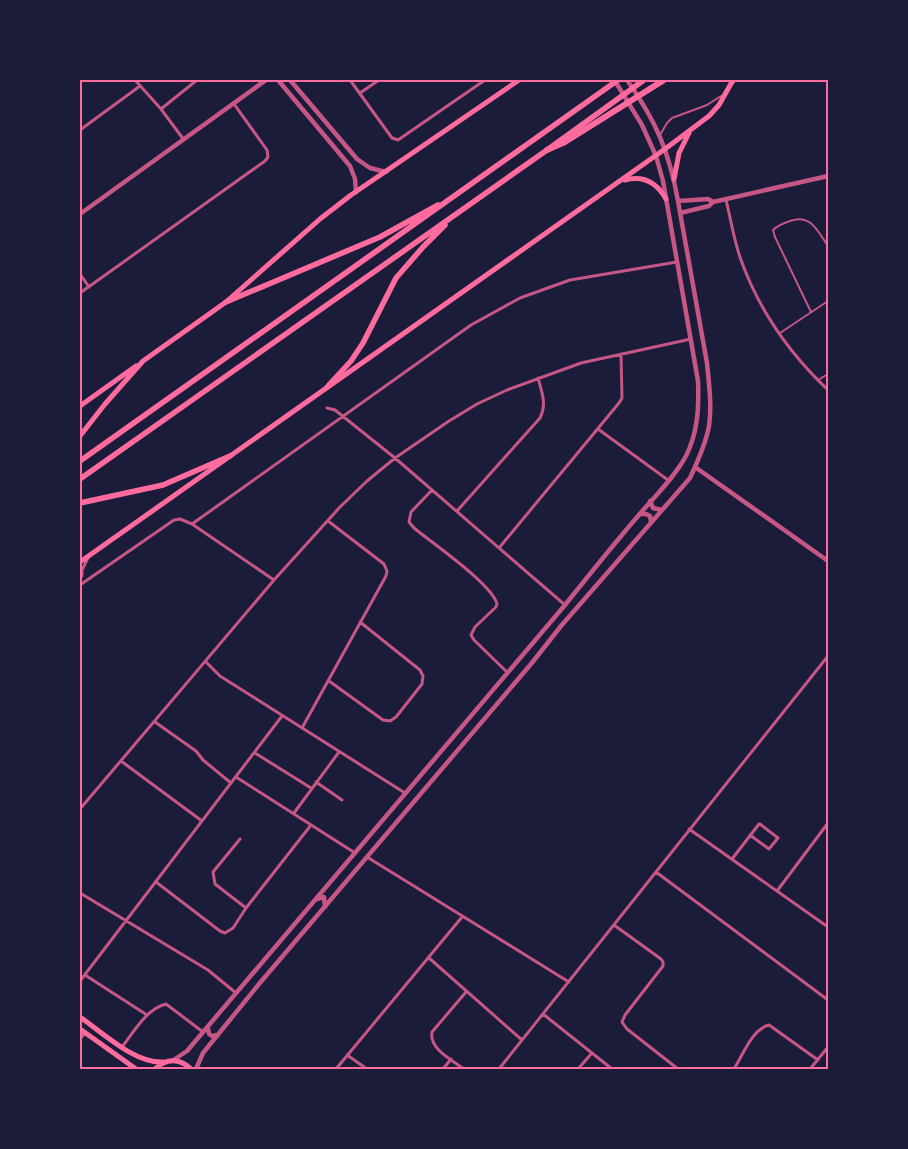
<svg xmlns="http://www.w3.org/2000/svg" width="908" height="1149" font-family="'Open Sans',sans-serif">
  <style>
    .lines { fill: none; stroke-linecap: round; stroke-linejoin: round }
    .service { stroke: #c65784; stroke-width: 2 }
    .minor { stroke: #c65784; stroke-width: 3 }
    .tertiary { stroke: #c65784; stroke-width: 4.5 }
    .primary { stroke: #ff6b9d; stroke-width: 5 }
    .trunk { stroke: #ff6b9d; stroke-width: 5.5 }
    .motorway { stroke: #ff6b9d; stroke-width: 6 }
    .neatline { fill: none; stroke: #ff6b9d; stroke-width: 2 }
  </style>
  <rect width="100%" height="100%" fill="#1b1b3a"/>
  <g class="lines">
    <!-- service -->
    <path class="service" d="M660,135L667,123L672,118L707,105L721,96
      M811,312L775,237L773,230C778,225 784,223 790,221C811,213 818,232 828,246
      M780,333L828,301
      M818,380L828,374"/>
    <!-- minor -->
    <path class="minor" d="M135,80L161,109L184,140
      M350,80L392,138L398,140L485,80
      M360,93L379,80
      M161,109L197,80
      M80,130L140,86
      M726,200C731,220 734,241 741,260C759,310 790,354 828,390
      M80,274L89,287
      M80,293L265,161L268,157L267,150L234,104
      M327,408L335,410L395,458L565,605
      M598,429L668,480
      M432,490L411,512L409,522L414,528C432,543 492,584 497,604L496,607L475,627L471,635L474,640L508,673
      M457,511L540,418C547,404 542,393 538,378
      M192,524L471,325L520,298L570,280L677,262
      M499,548L619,403L622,398L621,354
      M82,576V570L88,558
      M80,585L174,520L180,519L192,524L274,580
      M206,662L220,676L405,793
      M329,681L383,720L390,721L396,717L422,684L423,676L420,670L360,622
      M155,722L196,751L203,760L231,783
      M302,728L386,576L387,571L384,564L328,521
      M255,753L311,788
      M121,761L202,821
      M236,777L355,853
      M316,782L342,800
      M80,809L274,580L340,507L367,481L395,458L449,421L477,404L507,390L581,363L691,339
      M294,813L339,752
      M689,829L828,927
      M240,839L213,872L215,884L246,908
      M367,857L569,982
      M732,859L759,824H760L778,838L769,849L750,835
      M656,872L828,1000
      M156,882L220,931L225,933L233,928L246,908L311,825
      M777,891L828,823
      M80,893L208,970L236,993
      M614,925L661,959L663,962V966L625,1015L622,1022L627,1029L678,1069
      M429,958L522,1040
      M85,975L147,1015
      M80,981L282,716
      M543,1014L612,1069
      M80,1039L85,1033
      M122,1047C134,1032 146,1009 166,1004L203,1032
      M347,1055L367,1069
      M336,1069L462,917
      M443,1069L451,1059
      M464,1069C452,1060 429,1049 432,1032L466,992
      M499,1069L828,656
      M578,1069L592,1053
      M734,1069C743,1055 752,1029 769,1025L818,1060
      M810,1069L828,1047"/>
    <!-- tertiary -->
    <path class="tertiary" d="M278,80L350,166L355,179L356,192
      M290,80L357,159L370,168L386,172
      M678,201L708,199L713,202
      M680,213L709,206L713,202L828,176
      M80,214L266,80
      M695,467L828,561
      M650,501L653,508L662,510
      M640,514H646L650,516L651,522
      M317,899L324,897L325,907
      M208,1028L209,1034L212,1036L218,1035
      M172,1061L187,1051L565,605C589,575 613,545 638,516C654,497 674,478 686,456C698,432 699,407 698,381L663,181L656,156L642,125L615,81
      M196,1069L203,1053L259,984L531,664L561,626L690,478C697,463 706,443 709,426C712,406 709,384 707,363L678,201C669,151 656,121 627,80"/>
    <!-- primary -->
    <path class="primary" d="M674,179L679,153L689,133
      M625,180C644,175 657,183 666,199
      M80,406L136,366
      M80,436L105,404L143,361L226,302L320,219L351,195L519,80
      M80,562L665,149L709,116L719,105L733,80
      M80,1017C103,1033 135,1064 164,1062
      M80,1029L136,1069
      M155,1069C166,1058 180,1058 191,1069"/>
    <!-- trunk -->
    <path class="trunk" d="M732,82L733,80
      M226,302L380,237L438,205
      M328,386L351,361L363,343L396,278L423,247L445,225
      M80,461L618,80
      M80,479L547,150L644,80
      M80,503L163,485L230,456"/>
    <!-- motorway -->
    <path class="motorway" d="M547,150L565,142L664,80"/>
  </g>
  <!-- border -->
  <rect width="908" height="1149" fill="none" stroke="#1b1b3a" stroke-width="162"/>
  <rect x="81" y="81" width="746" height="987" class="neatline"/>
</svg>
